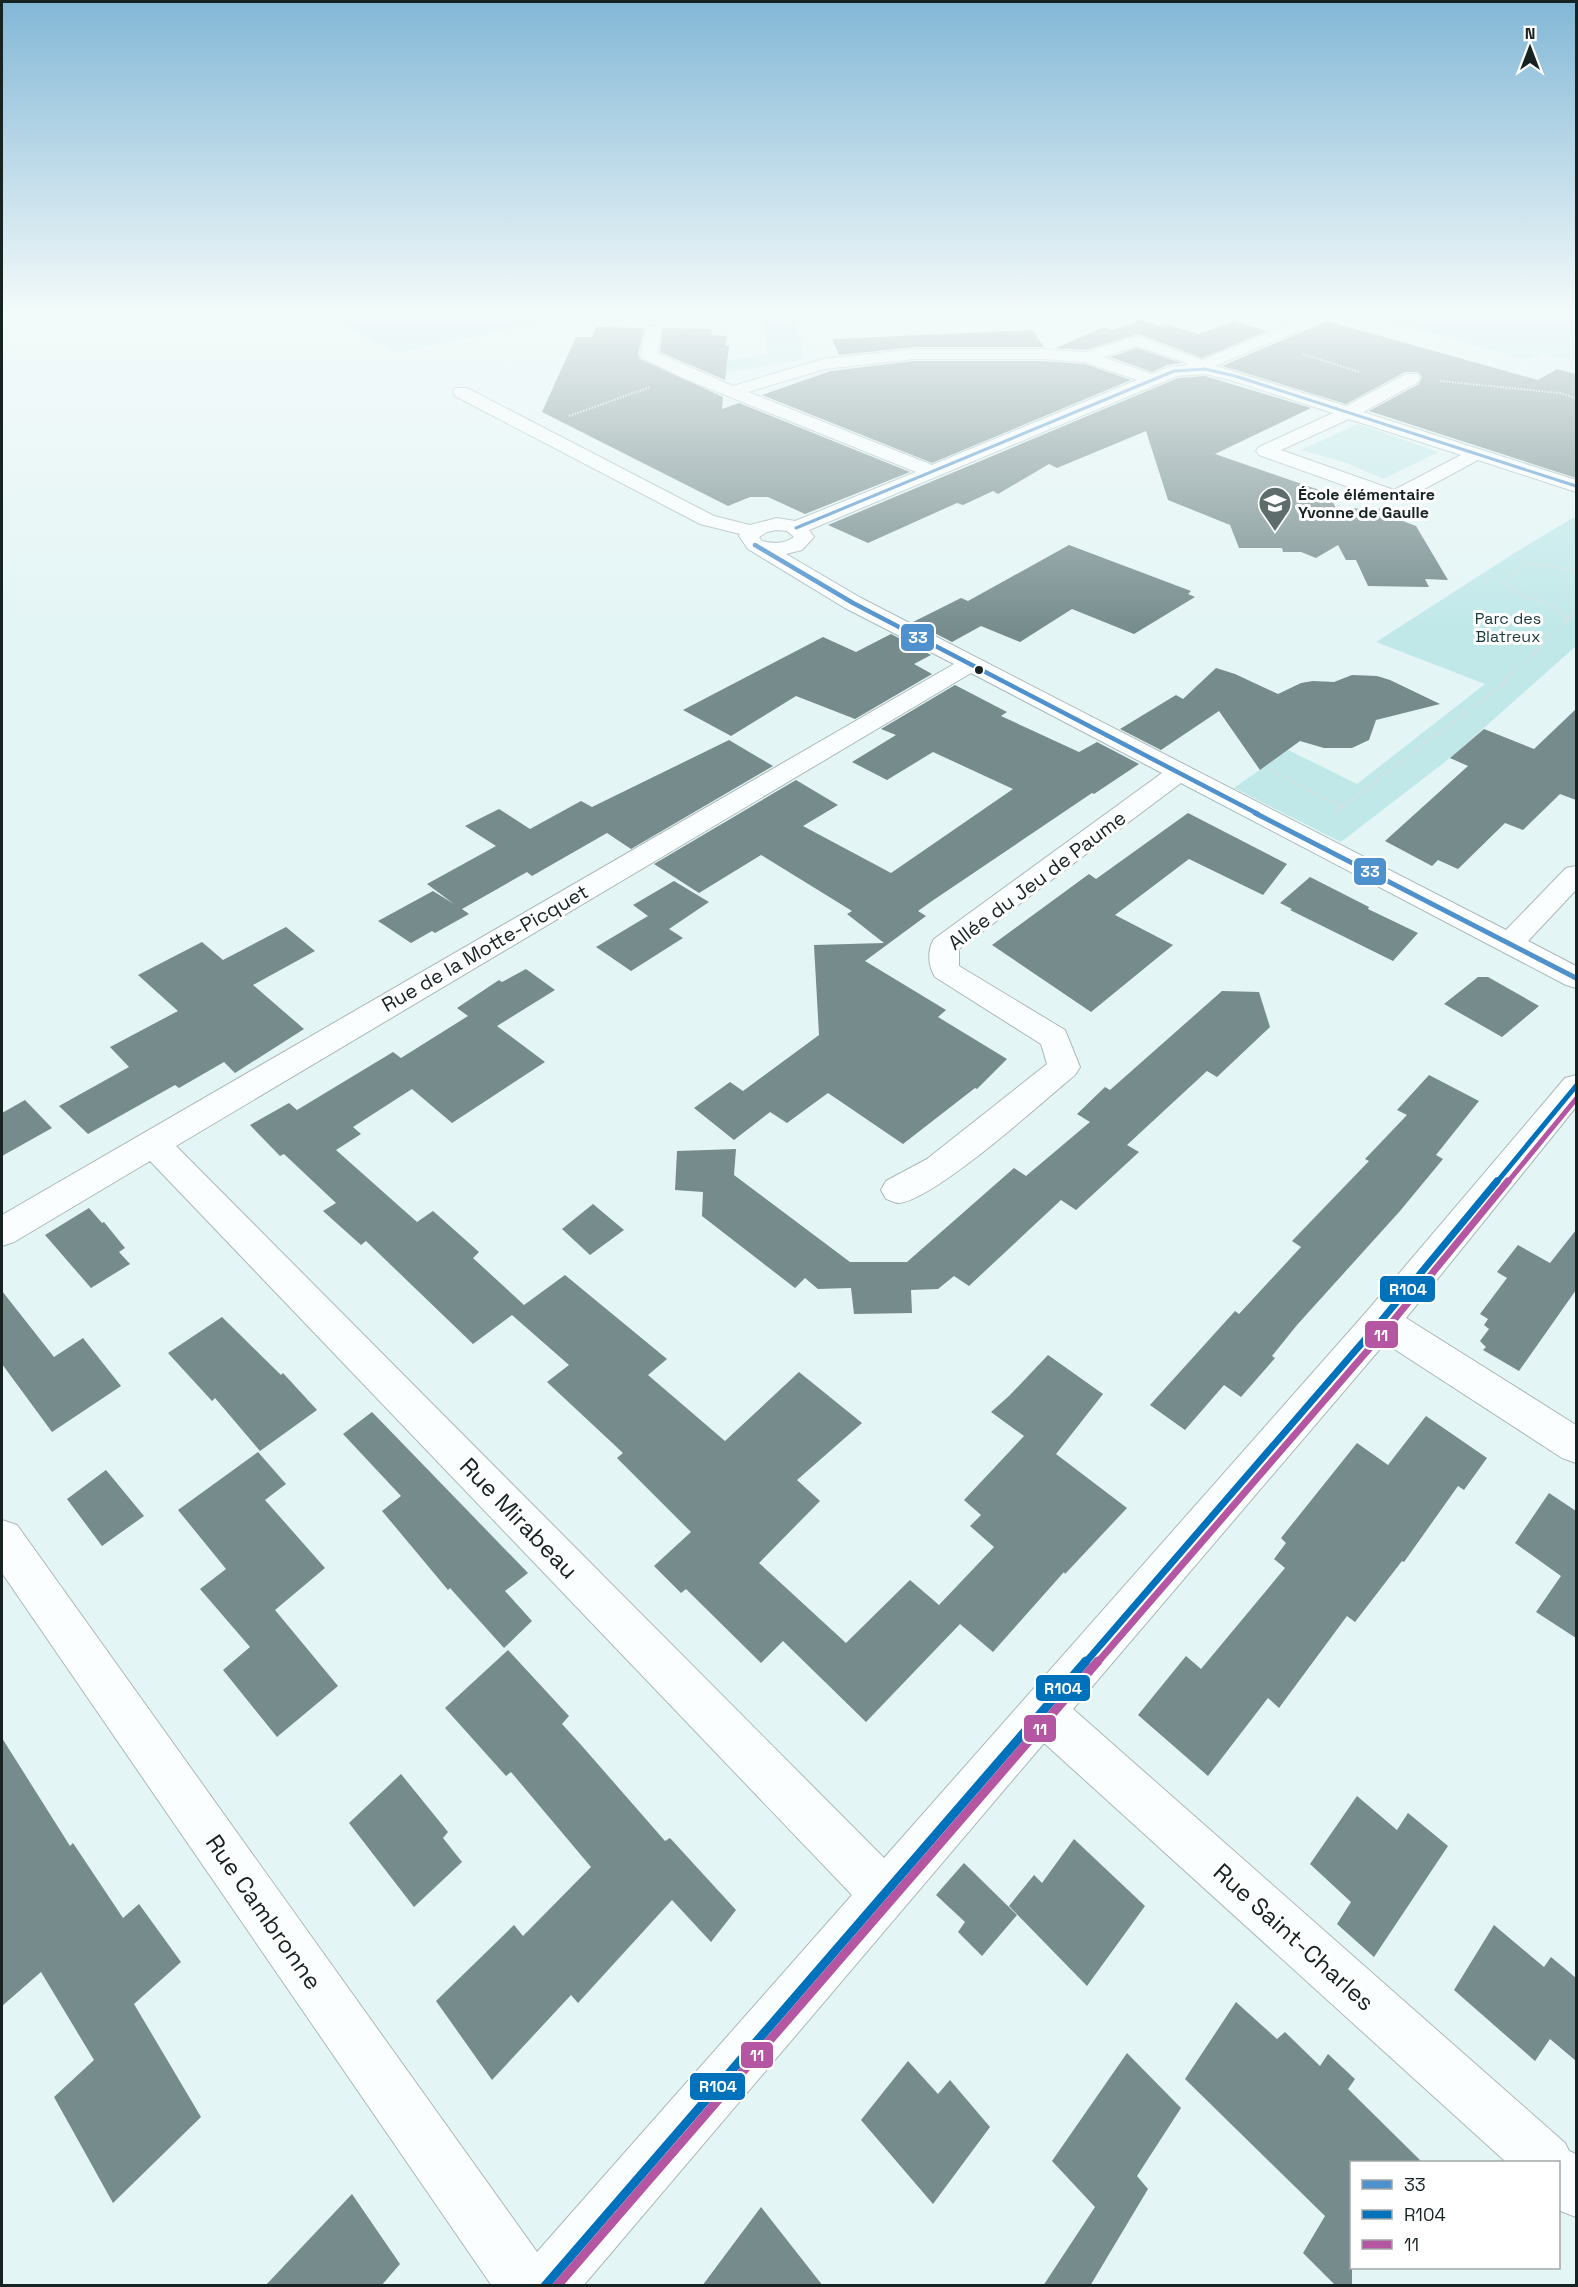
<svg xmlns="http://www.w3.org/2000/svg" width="1578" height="2287" font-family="'Space Grotesk',sans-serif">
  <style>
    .green { fill: #c0e8e9 }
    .building { fill: #758b8c }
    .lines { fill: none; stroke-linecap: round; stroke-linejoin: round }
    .minor-casing { stroke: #abb8b8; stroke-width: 2 }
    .path { stroke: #dbe0e0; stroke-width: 2; stroke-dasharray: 1.5 1.5; stroke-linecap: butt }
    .minor { fill: #fbfefe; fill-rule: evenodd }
    .bus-1-far2-casing { stroke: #fff; stroke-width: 5 }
    .bus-1-far1-casing { stroke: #fff; stroke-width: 8 }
    .bus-1-casing { stroke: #fff; stroke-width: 9 }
    .bus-2-far2-casing { stroke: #fff; stroke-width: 9 }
    .bus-2-far1-casing { stroke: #fff; stroke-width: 11 }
    .bus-2-casing { stroke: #fff; stroke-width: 14 }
    .bus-3-far2-casing { stroke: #fff; stroke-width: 9 }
    .bus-3-far1-casing { stroke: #fff; stroke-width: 11 }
    .bus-3-casing { stroke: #fff; stroke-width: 14 }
    .bus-1-far2 { stroke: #4f91cd; stroke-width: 3 }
    .bus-1-far1 { stroke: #4f91cd; stroke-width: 4.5 }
    .bus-1 { stroke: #4f91cd; stroke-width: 5 }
    .bus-2-far2 { stroke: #0072bc; stroke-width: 5 }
    .bus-2-far1 { stroke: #0072bc; stroke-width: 7 }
    .bus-2 { stroke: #0072bc; stroke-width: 9 }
    .bus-3-far2 { stroke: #b456a1; stroke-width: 5 }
    .bus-3-far1 { stroke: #b456a1; stroke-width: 7 }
    .bus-3 { stroke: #b456a1; stroke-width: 9 }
    .bus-dot { fill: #172222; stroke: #fff; stroke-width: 2 }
    .labels { text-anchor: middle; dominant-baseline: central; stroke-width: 6; stroke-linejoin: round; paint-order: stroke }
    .far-poi-label { font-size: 16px; font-weight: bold; fill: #172222; stroke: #fff; text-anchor: start }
    .far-park-label { font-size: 16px; fill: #193a3a; stroke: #fff }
    .street-label { font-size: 20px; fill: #172222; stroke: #fff }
    .near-street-label { font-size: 24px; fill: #172222; stroke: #fff }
    .line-badge { stroke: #fff; stroke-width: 2 }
    .badge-label { font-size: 16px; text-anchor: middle; font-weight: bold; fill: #fff }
  </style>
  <rect width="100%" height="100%" fill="#e4f5f5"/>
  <!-- green -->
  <path class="green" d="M354,313H1062L942,320H797L804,359L721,374L707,365L768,354L762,320L567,317L396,353L343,324L345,318Z
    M1327,313H1576V361L1543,354L1527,360C1461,342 1395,319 1327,313Z
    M1358,424L1439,452L1383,479L1347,463L1301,450Z
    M1576,516V646L1450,758L1341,842L1234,788L1288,750L1357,784L1485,684L1376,642L1516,552Z"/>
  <!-- building -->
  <path class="building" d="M1140,320L1160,326L1165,324L1199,334L1233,321L1267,331L1202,358L1138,334L1086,350L1056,348L1104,327L1113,330Z
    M1327,321L1538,380L1557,369L1576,374V478L1369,411L1419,384L1422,377L1418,372H1405L1346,404L1222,366Z
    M596,327L645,328L638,354L640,359L723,397L722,409L739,403L910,472L805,514L768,497H750L728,506L542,412L576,337H592Z
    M663,328L712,329L711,335L727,336L726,346H729L725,380L660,352Z
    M1032,330L1044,347H914L839,355L832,339Z
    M1137,348L1181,363L1167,365L1152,372L1110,357Z
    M914,361H1042L1085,364L1131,380L932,463L762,395L831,371Z
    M1205,376L1311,408L1215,454L1328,493L1336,508L1398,509L1387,515L1416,526L1448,580L1425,579L1429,587L1368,586L1356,560H1346L1338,545L1316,558L1301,552H1283L1282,548H1239L1230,525L1168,500L1146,431L1057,468L1049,464L998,494L993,491L963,505L957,503L868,543L828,525L1178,378Z
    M1069,545L1191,591L1188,594L1195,597L1134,634L1072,609L1020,642L981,626L952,642L913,622L961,598L968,601Z
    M891,634L931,655L914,664L932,674L855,719L796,696L731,736L683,710L823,637L856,652Z
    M1216,668L1235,674L1278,694L1301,683L1313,681L1334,682L1352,675L1377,676L1390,680L1440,704L1376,720L1369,740L1352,748H1324L1300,741L1260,770L1219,711L1161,750L1120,729L1176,695L1183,699Z
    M955,685L1007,712L1001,716L1079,752L1097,742L1139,764L1094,794L1092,793L932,901L918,911L926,916L865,961L946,1010L938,1017L1007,1059L977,1089L975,1088L903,1144L828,1093L787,1123L770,1112L734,1140L694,1108L730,1082L743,1091L819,1035L814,945L884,943L847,914L852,911L761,855L699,893L654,864L796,780L838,805L803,826L891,873L1013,789L933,752L887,780L852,762L896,735L881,729Z
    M1576,709V800L1560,794L1523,830L1505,823L1458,869L1438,860L1432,866L1385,841L1468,766L1450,758L1484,729L1534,749Z
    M729,740L773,766L631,849L607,833L532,876L527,872L462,909L469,914L435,933L432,931L411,943L378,921L433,891L454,904L427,884L496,846L465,826L499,809L530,829L581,801L592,807Z
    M1188,813L1287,864L1263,895L1189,859L1115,915L1173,945L1091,1012L992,945L1089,874L1096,879Z
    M1310,877L1369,907L1368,909L1418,933L1393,961L1290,910L1292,909L1280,903Z
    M674,881L709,902L669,929L683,938L631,971L596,947L648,916L633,905Z
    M286,927L315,951L253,985L304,1029L235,1073L224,1062L179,1088L175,1085L88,1134L59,1106L129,1067L110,1047L178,1011L138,975L202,942L223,960Z
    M526,969L555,990L497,1026L545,1062L452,1123L412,1089L353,1127L361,1134L336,1150L417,1222L433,1211L479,1252L473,1258L524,1305L565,1275L667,1359L648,1375L725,1441L799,1372L862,1423L797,1480L820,1501L759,1563L846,1643L910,1580L939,1605L994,1547L970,1526L981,1515L964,1500L1024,1436L991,1412L1009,1396L1048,1355L1103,1394L1056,1454L1127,1508L1065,1574L1064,1572L993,1652L960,1624L866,1722L783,1641L761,1663L686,1589L681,1593L654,1566L691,1532L617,1458L623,1453L547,1382L569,1365L512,1315L473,1344L366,1241L361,1245L323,1211L336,1203L284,1154L280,1156L250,1125L289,1103L297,1110L393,1052L401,1058L468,1016L457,1008L499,980L502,982Z
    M1478,977H1488L1539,1006L1502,1037L1444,1004Z
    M1222,991L1259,992L1270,1027L1217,1077L1207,1071L1127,1145L1139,1152L1076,1210L1061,1200L969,1286L954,1276L938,1289L911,1290L912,1313L854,1314L851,1288L818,1289L805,1278L795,1288L702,1216L703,1192L675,1190L677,1151L736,1149L734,1175L850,1262H907L1014,1168L1026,1176L1090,1122L1077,1114L1105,1087L1110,1090Z
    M1429,1075L1479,1101L1436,1155L1443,1159L1400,1211L1297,1325L1272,1356L1275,1358L1241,1397L1224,1385L1185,1430L1150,1405L1235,1311L1239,1314L1301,1247L1292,1241L1369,1161L1365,1159L1407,1115L1397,1110Z
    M25,1100L52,1128L2,1156V1113Z
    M593,1204L624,1230L590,1255L562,1229Z
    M89,1208L102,1223L104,1222L125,1248L119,1252L130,1264L91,1288L45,1235Z
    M1576,1230V1290L1519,1371L1483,1350L1486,1347L1480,1341L1489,1329L1484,1325L1488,1319L1480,1314L1507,1278L1497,1272L1518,1245L1550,1263Z
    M2,1291L54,1357L83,1338L121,1386L52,1432L2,1364Z
    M222,1317L281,1375L283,1373L317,1410L260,1451L215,1398L212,1401L168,1353Z
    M372,1412L528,1573L505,1591L532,1621L504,1648L450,1588L448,1590L382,1511L401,1496L343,1434Z
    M1426,1416L1487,1458L1464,1490L1458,1486L1404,1562L1402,1561L1355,1622L1347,1616L1279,1708L1268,1698L1208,1776L1138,1715L1186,1656L1201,1669L1285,1568L1274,1559L1286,1543L1281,1538L1357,1443L1388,1465Z
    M258,1452L286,1484L265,1500L325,1568L275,1610L338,1686L277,1737L223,1670L250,1647L200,1589L226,1569L178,1510Z
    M106,1470L144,1516L102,1546L67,1499Z
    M1549,1493L1576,1511V1638L1536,1612L1561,1576L1515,1543Z
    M508,1650L569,1716L562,1724L582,1746L665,1841L670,1838L736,1910L711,1942L672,1900L578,2003L571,1995L492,2080L436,2001L514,1925L523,1936L591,1867L511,1772L506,1776L445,1708Z
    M2,1738L70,1846L73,1843L123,1918L139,1904L181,1962L134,2004L201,2117L113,2203L54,2097L94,2060L41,1972L2,2006Z
    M401,1774L448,1832L443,1838L462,1862L414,1907L349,1823Z
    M1357,1796L1397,1830L1408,1813L1448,1846L1374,1957L1337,1924L1351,1902L1310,1864Z
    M1074,1839L1145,1906L1087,1986L1009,1906L1034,1875L1042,1883Z
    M964,1863L1017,1915L982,1956L958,1932L965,1922L936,1895Z
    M1494,1925L1544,1967L1551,1957L1576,1978V2061L1550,2039L1535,2061L1454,1990Z
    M1236,2002L1277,2039L1285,2032L1320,2066L1328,2054L1355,2079L1348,2089L1423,2163H1352V2286H1336L1303,2253L1325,2216L1185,2079Z
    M1127,2053L1181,2108L1137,2176L1148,2189L1090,2286H1043L1095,2207L1052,2161Z
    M908,2061L938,2094L950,2080L990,2127L933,2204L861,2120Z
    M352,2194L400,2264L381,2286H265Z
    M761,2207L823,2286H702Z"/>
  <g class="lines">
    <defs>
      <path id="minor" d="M1289,324L1297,329L1295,332L1215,366L1346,406L1406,374H1418L1420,378L1418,382L1363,412L1576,480V492L1478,460L1402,501H1388L1259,455L1256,451L1259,447L1333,413L1230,380L1205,374L1177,376L809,530L814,537L802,550L786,554L861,598L1506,930L1566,868L1576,866V890L1528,941L1576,966V988L1566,985L1181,783L959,949V966L1065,1030L1080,1067L1075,1075C1042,1102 936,1199 899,1203C895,1203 890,1200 886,1199L881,1190L886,1181L927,1159L1047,1064L1041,1044L935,977C928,966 927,950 934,939L1162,773L971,673L176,1146L884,1858L1368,1310L1565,1078L1576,1075V1107L1406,1318L1576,1425V1463L1562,1458L1385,1343L1073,1709L1565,2143L1569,2151L1576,2154V2217L1558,2210V2162H1506L1044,1743L583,2286H492L2,1573V1520L17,1525L537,2252L852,1895L150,1161L14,1242L2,1246V1215L954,664L845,608L748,549L739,536L740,534L700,524L455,396L453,392L455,388H467L714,516L750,525L777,518L795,521L916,472L683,378L642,358L640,355L648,327L654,325L662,330L657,353L733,386L823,359L914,349H1042L1086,352L1137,336L1202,360ZM1137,346L1184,362L1188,365L1168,367L1152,374L1103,357ZM914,359H1042L1085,362L1137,380L932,465L748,392L825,369ZM1349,419L1461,455L1394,490L1281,450ZM777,530L787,531L794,537C784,544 774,544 762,541L759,537L767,532Z"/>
    </defs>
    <!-- minor casing -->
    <use href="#minor" class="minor-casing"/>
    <!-- path -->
    <path class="path" d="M354,313L345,318L343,324L396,353
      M1303,354L1359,372
      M1440,381L1560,393L1576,398
      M569,416L650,387
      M1568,620L1551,605L1521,595L1503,583L1527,563L1576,570
      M1268,769L1342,807
      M1333,814L1499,687L1576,611"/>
    <!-- minor -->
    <use href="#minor" class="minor"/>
    <defs>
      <path id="bus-1-far2" d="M796,528L1174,371L1205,369L1235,376L1576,486"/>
      <path id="bus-1-far1" d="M755,545L853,603L1258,814"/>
      <path id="bus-1" d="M1255,813L1576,978"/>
      <path id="bus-2-far2" d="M1496,1183L1576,1086"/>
      <path id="bus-2-far1" d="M1085,1663L1381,1321L1497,1181"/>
      <path id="bus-2" d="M545,2286L1086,1661"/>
      <path id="bus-3-far2" d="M1507,1183L1576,1099"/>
      <path id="bus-3-far1" d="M1097,1663L1388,1327L1508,1181"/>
      <path id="bus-3" d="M557,2286L1098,1661"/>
    </defs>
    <!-- bus-1-far2 casing -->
    <use href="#bus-1-far2" class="bus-1-far2-casing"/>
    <!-- bus-1-far1 casing -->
    <use href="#bus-1-far1" class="bus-1-far1-casing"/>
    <!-- bus-1 casing -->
    <use href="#bus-1" class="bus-1-casing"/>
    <!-- bus-2-far2 casing -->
    <use href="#bus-2-far2" class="bus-2-far2-casing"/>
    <!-- bus-2-far1 casing -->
    <use href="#bus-2-far1" class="bus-2-far1-casing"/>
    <!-- bus-2 casing -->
    <use href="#bus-2" class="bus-2-casing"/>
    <!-- bus-3-far2 casing -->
    <use href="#bus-3-far2" class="bus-3-far2-casing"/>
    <!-- bus-3-far1 casing -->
    <use href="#bus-3-far1" class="bus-3-far1-casing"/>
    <!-- bus-3 casing -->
    <use href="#bus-3" class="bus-3-casing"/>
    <!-- bus-1-far2 -->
    <use href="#bus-1-far2" class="bus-1-far2"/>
    <!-- bus-1-far1 -->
    <use href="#bus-1-far1" class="bus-1-far1"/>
    <!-- bus-1 -->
    <use href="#bus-1" class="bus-1"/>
    <!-- bus-2-far2 -->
    <use href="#bus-2-far2" class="bus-2-far2"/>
    <!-- bus-2-far1 -->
    <use href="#bus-2-far1" class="bus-2-far1"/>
    <!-- bus-2 -->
    <use href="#bus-2" class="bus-2"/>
    <!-- bus-3-far2 -->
    <use href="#bus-3-far2" class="bus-3-far2"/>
    <!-- bus-3-far1 -->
    <use href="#bus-3-far1" class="bus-3-far1"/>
    <!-- bus-3 -->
    <use href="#bus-3" class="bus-3"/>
  </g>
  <!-- sky -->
  <linearGradient id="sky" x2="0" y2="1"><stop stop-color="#82b7d6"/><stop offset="0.49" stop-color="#f3fafa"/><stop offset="1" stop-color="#f3fafa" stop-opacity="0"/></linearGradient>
  <rect width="1578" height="633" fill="url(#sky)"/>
  <!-- icons -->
  <defs>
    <symbol id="school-pin" viewBox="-11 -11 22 30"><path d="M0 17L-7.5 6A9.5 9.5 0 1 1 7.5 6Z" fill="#5f6c6c" stroke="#fff"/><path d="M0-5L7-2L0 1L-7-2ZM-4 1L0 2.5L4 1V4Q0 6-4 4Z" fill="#fff"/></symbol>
  </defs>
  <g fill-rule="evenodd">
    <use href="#school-pin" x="1256" y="484" width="38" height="52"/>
  </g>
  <!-- markers -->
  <circle class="bus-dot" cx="979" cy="670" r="5"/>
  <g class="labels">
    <!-- far-poi labels -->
    <g class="far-poi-label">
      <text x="1298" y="494">École élémentaire<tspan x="1298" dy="18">Yvonne de Gaulle</tspan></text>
    </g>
    <!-- far-park labels -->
    <g class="far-park-label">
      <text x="1508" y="618">Parc des<tspan x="1508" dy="18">Blatreux</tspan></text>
    </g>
    <!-- street labels -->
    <g class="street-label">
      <text transform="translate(1037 880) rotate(-37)">Allée du Jeu de Paume</text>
      <text transform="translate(485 948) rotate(-30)">Rue de la Motte-Picquet</text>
    </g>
    <!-- near-street labels -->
    <g class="near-street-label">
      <text transform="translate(519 1518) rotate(46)">Rue Mirabeau</text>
      <text transform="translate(264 1912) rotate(55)">Rue Cambronne</text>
      <text transform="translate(1294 1937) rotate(42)">Rue Saint-Charles</text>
    </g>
  </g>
  <g class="line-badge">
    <rect x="900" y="623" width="35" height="29" rx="6" fill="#4f91cd"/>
    <rect x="1353" y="857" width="34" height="29" rx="6" fill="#4f91cd"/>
    <rect x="1379" y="1275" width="57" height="28" rx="6" fill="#0072bc"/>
    <rect x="1364" y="1320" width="35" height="29" rx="6" fill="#b456a1"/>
    <rect x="1035" y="1674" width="56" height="28" rx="6" fill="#0072bc"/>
    <rect x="1023" y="1714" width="34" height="29" rx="6" fill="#b456a1"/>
    <rect x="740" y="2041" width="34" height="28" rx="6" fill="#b456a1"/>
    <rect x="689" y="2072" width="57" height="29" rx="6" fill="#0072bc"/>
  </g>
  <g class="badge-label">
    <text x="918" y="643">33</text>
    <text x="1370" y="877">33</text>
    <text x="1408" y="1295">R104</text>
    <text x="1381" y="1341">11</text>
    <text x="1063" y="1694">R104</text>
    <text x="1040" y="1735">11</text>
    <text x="757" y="2061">11</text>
    <text x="718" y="2092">R104</text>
  </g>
  <!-- border -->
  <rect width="1578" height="2287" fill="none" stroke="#172222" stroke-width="6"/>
  <!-- legend -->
  <rect x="1350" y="2161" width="210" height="108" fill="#ffffff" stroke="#a2a7a7" stroke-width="1.5"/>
  <rect x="1362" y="2180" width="30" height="9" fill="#4f91cd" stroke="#a2a7a7" stroke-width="1.5"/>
  <text x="1404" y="2191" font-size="18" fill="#172222">33</text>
  <rect x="1362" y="2210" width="30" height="9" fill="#0072bc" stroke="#a2a7a7" stroke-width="1.5"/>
  <text x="1404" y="2221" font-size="18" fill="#172222">R104</text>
  <rect x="1362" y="2240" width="30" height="9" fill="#b456a1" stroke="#a2a7a7" stroke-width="1.5"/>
  <text x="1404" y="2251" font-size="18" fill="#172222">11</text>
  <!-- north arrow -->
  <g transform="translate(1530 48)" stroke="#ffffff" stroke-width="4.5" paint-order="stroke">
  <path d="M0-4.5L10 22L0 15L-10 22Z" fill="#172222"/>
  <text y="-9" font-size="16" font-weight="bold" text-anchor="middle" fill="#172222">N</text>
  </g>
</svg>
